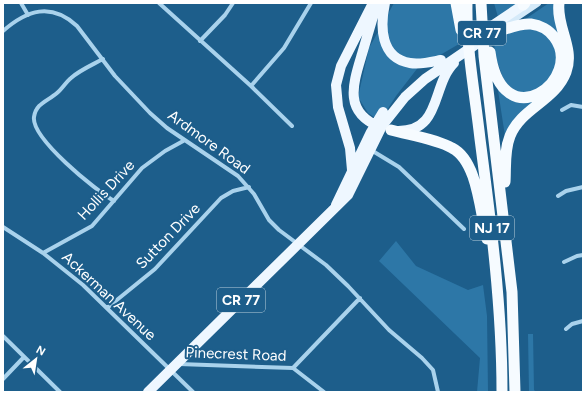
<svg xmlns="http://www.w3.org/2000/svg" width="586" height="395" font-family="Figtree,sans-serif">
  <style>
    .green { fill: #2d77a7 }
    .lines { fill: none; stroke-linecap: round; stroke-linejoin: round }
    .minor { stroke: #a9d2ec; stroke-width: 4 }
    .secondary { stroke: #d5eaf9; stroke-width: 8 }
    .primary { stroke: #eef7ff; stroke-width: 10 }
    .trunk { stroke: #f6fbff; stroke-width: 11 }
    .labels { text-anchor: middle; dominant-baseline: central; stroke-width: 4; stroke-linejoin: round; paint-order: stroke }
    .shield { fill: #1d5e8b; stroke: #bbcfdc; stroke-width: 1 }
    .shield-label { font-size: 14px; font-weight: bold; fill: #fff }
    .street-label { font-size: 15px; fill: #fff; stroke: #1d5e8b }
  </style>
  <rect width="100%" height="100%" fill="#1d5e8b"/>
  <!-- green -->
  <path class="green" d="M394,3H454L459,33V44L435,58L423,61L396,96L380,121L368,113L358,97L369,48Z
    M494,3H518L498,17Z
    M549,3H557L563,38L524,20Z
    M518,28L533,29L554,36L563,60L548,85L523,94L514,91L505,84L494,52L495,40Z
    M497,84L538,99L505,136Z
    M396,241L416,266L468,290L483,285L487,316L488,392H477L480,358L379,261Z
    M528,334H533L534,390L536,392H529Z"/>
  <g class="lines">
    <!-- minor -->
    <path class="minor" d="M21,3L28,15
      M159,3L251,86L292,126
      M3,31C27,10 51,2 77,26L115,76L150,113L167,128L238,176L254,194L269,220L279,230L326,265L348,286L389,330L422,358L433,370L438,392
      M200,41L225,15L233,3
      M103,59C92,65 80,70 71,78C66,82 62,89 57,93C48,101 36,103 34,117C31,138 95,190 114,201
      M251,86L284,48L311,3
      M562,110L571,105L583,107
      M371,150L399,167L464,229
      M558,196L566,191L583,187
      M3,227L43,253L83,285L193,392
      M43,253L92,226L142,168L165,151L185,140
      M564,262L577,256L583,255
      M107,308L155,269L221,198L233,191L249,187
      M566,329L572,324L583,321
      M3,336L60,392
      M179,364L293,368L360,298
      M293,368L324,392
      M3,379L24,357"/>
    <!-- secondary -->
    <path class="secondary" d="M501,27L537,3"/>
    <!-- primary -->
    <path class="primary" d="M377,3C372,20 367,37 362,54C353,84 343,112 380,127
      M385,3C380,26 380,58 410,63C420,65 431,62 441,60
      M477,36L523,5
      M397,131C442,132 431,86 454,63
      M352,170L350,148L338,107L336,85L341,66L372,5
      M336,205L371,132L383,112
      M148,392L348,195L382,126L405,97L425,79L488,36"/>
    <!-- trunk -->
    <path class="trunk" d="M456,3L461,30
      M467,3C466,48 475,94 480,139C491,223 502,307 502,392
      M481,3L484,56L512,292L515,392
      M523,5L525,3
      M490,52C502,141 586,79 554,37C549,30 540,25 531,24C518,23 505,30 492,33
      M391,130C409,135 436,139 452,148C478,161 480,213 487,239
      M505,182C506,167 504,151 510,136C521,108 555,101 566,72C575,48 556,27 559,3"/>
  </g>
  <g class="labels">
    <!-- shield labels -->
    <g class="shield">
      <rect x="458" y="21" width="48" height="24" rx="3"/>
      <rect x="470" y="216" width="44" height="24" rx="3"/>
      <rect x="217" y="288" width="48" height="24" rx="3"/>
    </g>
    <g class="shield-label">
      <text x="482" y="33">CR 77</text>
      <text x="492" y="228">NJ 17</text>
      <text x="241" y="300">CR 77</text>
    </g>
    <!-- street labels -->
    <g class="street-label">
      <text transform="translate(209 142) rotate(36)">Ardmore Road</text>
      <text transform="translate(106 190) rotate(-47)">Hollis Drive</text>
      <text transform="translate(168 236) rotate(-46)">Sutton Drive</text>
      <text transform="translate(109 296) rotate(43)">Ackerman Avenue</text>
      <text transform="translate(236 354) rotate(2)">Pinecrest Road</text>
    </g>
  </g>
  <!-- border -->
  <rect width="586" height="395" fill="none" stroke="#ffffff" stroke-width="8"/>
  <!-- north arrow -->
  <g transform="translate(36 359) rotate(30)" stroke="#1d5e8b" stroke-width="3" paint-order="stroke">
  <path d="M0-3L7 15L0 10L-7 15Z" fill="#ffffff"/>
  <text y="-6" font-size="11" font-weight="bold" text-anchor="middle" fill="#ffffff">N</text>
  </g>
</svg>
